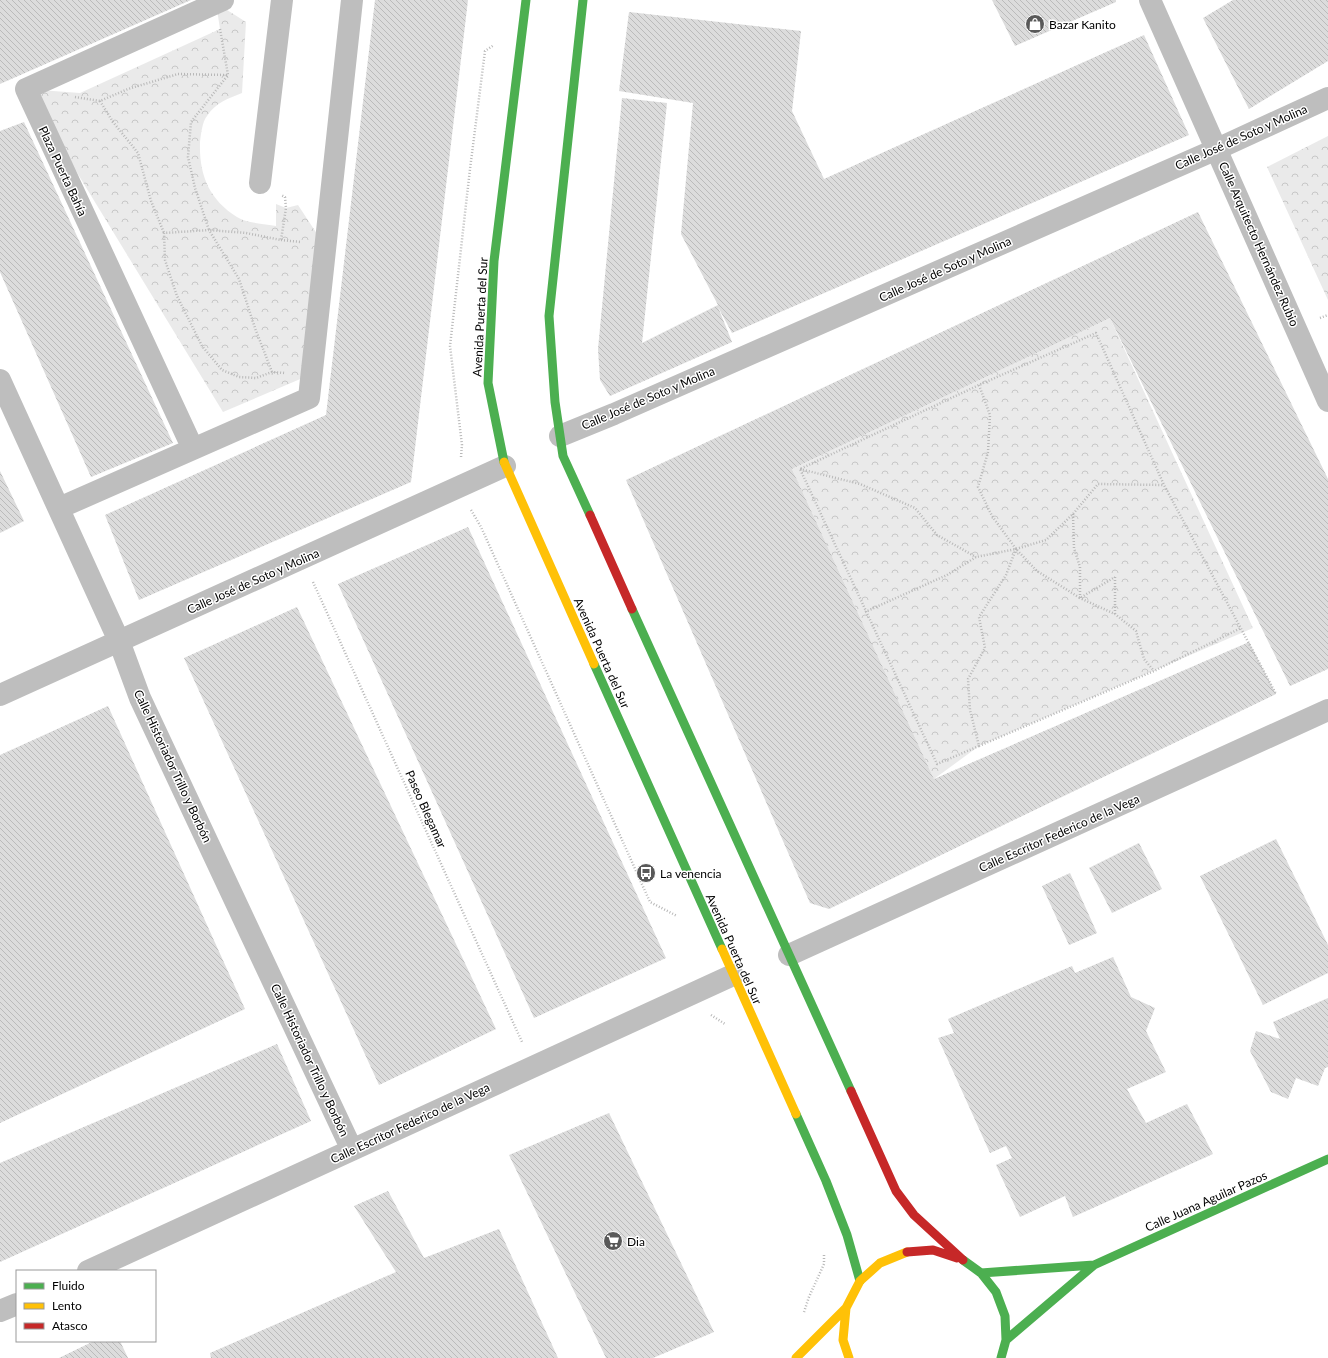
<svg xmlns="http://www.w3.org/2000/svg" width="1328" height="1358" font-family="Lato,sans-serif">
  <style>
    .forest { fill: url(#forest-crowns) }
    .building { fill: url(#building-back-hatch) }
    .lines { fill: none; stroke-linecap: round; stroke-linejoin: round }
    .path { stroke: #b8b8b8; stroke-width: 2.5; stroke-dasharray: 1 2; stroke-linecap: butt }
    .street { stroke: #bebebe; stroke-width: 22 }
    .fast { stroke: #4caf50; stroke-width: 9 }
    .slow { stroke: #ffc107; stroke-width: 9 }
    .jam { stroke: #c62828; stroke-width: 9 }
    .labels { text-anchor: middle; dominant-baseline: central; stroke-width: 3; stroke-linejoin: round; paint-order: stroke }
    .poi-label { font-size: 12px; fill: #000; stroke: #fff; text-anchor: start }
    .street-label { font-size: 12px; fill: #000; stroke: #fff }
  </style>
  <defs>
    <pattern id="forest-crowns" width="20" height="18" patternUnits="userSpaceOnUse"><rect width="20" height="18" fill="#eaeaea"/><path d="M2 6a3 3 0 1 1 6 0M12 15a3 3 0 1 1 6 0" fill="none" stroke="#c7c7c7"/></pattern>
    <pattern id="building-back-hatch" width="6" height="6" patternUnits="userSpaceOnUse"><rect width="6" height="6" fill="#dcdcdc"/><path d="M-1 5l2 2M0 0l6 6M5-1l2 2" fill="none" stroke="#bbb"/></pattern>
  </defs>
  <rect width="100%" height="100%" fill="#fff"/>
  <!-- forest -->
  <path class="forest" d="M216,3L246,22L242,93C229,98 215,103 207,116C202,122 201,135 200,142C199,175 209,199 237,217C246,223 265,224 276,226V204L286,208L298,205L325,246L312,374L223,412L26,89L80,93L220,29Z
    M1328,136V300L1267,167Z
    M1110,318L1253,628L979,746L934,779L792,469Z"/>
  <!-- building -->
  <path class="building" d="M0,0H191L0,84Z
    M375,0H468L411,482L139,600L105,515L326,415Z
    M992,0H1116V2L1015,46Z
    M1233,0H1328V61L1249,109L1203,18Z
    M629,12L801,31L792,111L824,179L1144,35L1189,135L732,333L718,307L732,342L610,396L600,380L598,349L622,98L667,103L642,343L718,305L681,234L693,103L619,91Z
    M24,122L173,443L91,477L0,272V131Z
    M1198,212L1328,479V669L1290,686L1110,318L792,469L934,779L1249,642L1276,694L829,909L810,903L626,480Z
    M0,471L24,521L0,533Z
    M468,527L666,958L534,1018L338,584Z
    M297,607L496,1029L379,1085L184,658Z
    M108,706L245,1009L0,1123V755Z
    M1276,839L1328,945V973L1263,1005L1200,876Z
    M1139,843L1162,889L1112,913L1089,868Z
    M1070,873L1097,933L1069,945L1042,886Z
    M1113,957L1131,997L1155,1008L1146,1031L1166,1072L1127,1089L1146,1123L1187,1104L1213,1154L1073,1217L1065,1196L1020,1217L996,1165L1012,1158L1006,1146L990,1153L938,1038L954,1033L948,1019L1072,966L1075,973Z
    M1328,998V1067L1325,1068L1318,1086L1296,1078L1288,1099L1271,1092L1250,1051L1256,1031L1280,1039L1273,1022Z
    M277,1044L311,1121L0,1262V1163Z
    M609,1113L714,1332L653,1358H606L509,1155Z
    M388,1191L424,1258L499,1229L558,1358H211L210,1353L396,1272L354,1206Z
    M94,1341H120L128,1358H59Z"/>
  <g class="lines">
    <!-- path -->
    <path class="path" d="M220,29L228,75L191,122L188,157L195,188L209,230L246,233L281,240L286,208L285,197L281,195
      M75,97L100,101L128,89L178,74L227,75
      M100,101L113,122L138,153L151,201L164,233
      M281,240L301,242
      M1320,318L1328,315
      M272,372L255,328L239,279L209,230L164,233L165,260L177,296L202,346L222,370L239,377L256,378L272,372L285,373
      M979,385L990,415L988,452L978,487L992,516L1016,549L1037,571L1080,598L1115,577
      M461,457L462,445L450,346L470,169L485,51L494,45
      M800,469L860,484L915,508L937,535L976,557
      M471,510L481,527L650,902L677,916
      M1073,514L1074,548L1080,567V598L1115,614L1136,631L1144,659L1154,671
      M1016,549L1006,575L979,617L985,648L968,679L970,710L979,746L937,764L800,469L979,385L1096,333L1164,485L1276,694
      M313,582L522,1042
      M865,612L947,575L976,557L1016,549L1046,540L1073,514L1098,484L1164,485
      M1115,614V577
      M979,746L1154,671L1241,628
      M711,1015L725,1024
      M804,1312L809,1297L824,1264V1255"/>
    <!-- street -->
    <path class="street" d="M1150,0L1328,401
      M260,183L282,0
      M0,380L119,641L140,698L352,1150
      M560,436L614,414L1217,149L1328,98
      M193,449L26,89L223,0
      M59,508L309,398L352,0
      M0,695L505,466
      M789,955L1328,710
      M88,1271L733,975
      M0,1311L17,1304"/>
    <!-- fast -->
    <path class="fast" d="M583,0L549,316L555,402L563,456L590,515
      M504,462L488,383L494,261L526,0
      M632,609L851,1091
      M594,664L722,949
      M796,1114L826,1181L847,1235L860,1281
      M963,1260L981,1273L996,1292L1005,1316L1006,1340L1001,1358
      M981,1273L1094,1265
      M1006,1340L1094,1265L1328,1159"/>
    <!-- slow -->
    <path class="slow" d="M504,462L594,664
      M722,949L796,1114
      M796,1358L846,1308
      M849,1358L843,1340L846,1308L860,1281L880,1263L907,1252"/>
    <!-- jam -->
    <path class="jam" d="M590,515L632,609
      M851,1091L896,1191L914,1215L963,1260
      M907,1252L933,1250L957,1258"/>
  </g>
  <!-- icons -->
  <defs>
    <symbol id="shop-disc" viewBox="-11 -11 22 22"><circle r="9.5" fill="#595959" stroke="#fff"/><path d="M-5-2.5h2.3a2.7 3.5 0 0 1 5.4 0H5L5.5 6h-11ZM-1.5-2.5h3a1.5 2.3 0 0 0-3 0Z" fill="#fff"/></symbol>
    <symbol id="bus-disc" viewBox="-11 -11 22 22"><circle r="9.5" fill="#595959" stroke="#fff"/><path d="M-5-6H5V4H4V6H2V4H-2V6H-4V4H-5ZM-3.5-4V0h7V-4ZM-3.5 1.2v1.5H-2V1.2ZM2 1.2v1.5H3.5V1.2Z" fill="#fff"/></symbol>
    <symbol id="supermarket-disc" viewBox="-11 -11 22 22"><circle r="9.5" fill="#595959" stroke="#fff"/><path d="M-6-5.5h2.5l.6 2H6L4.5 2H-2.5L-4.4-4H-6ZM-1.5 3.2a1.3 1.3 0 1 0 .1 0ZM3 3.2a1.3 1.3 0 1 0 .1 0Z" fill="#fff"/></symbol>
  </defs>
  <g fill-rule="evenodd">
    <use href="#shop-disc" x="1024" y="13" width="22" height="22"/>
    <use href="#bus-disc" x="635" y="862" width="22" height="22"/>
    <use href="#supermarket-disc" x="602" y="1230" width="22" height="22"/>
  </g>
  <g class="labels">
    <!-- poi labels -->
    <g class="poi-label">
      <text x="1049" y="24">Bazar Kanito</text>
      <text x="660" y="873">La venencia</text>
      <text x="627" y="1241">Dia</text>
    </g>
    <!-- street labels -->
    <g class="street-label">
      <text transform="translate(1241 137) rotate(-24)">Calle José de Soto y Molina</text>
      <text transform="translate(63 171) rotate(65)">Plaza Puerta Bahía</text>
      <text transform="translate(1259 244) rotate(66)">Calle Arquitecto Hernández Rubio</text>
      <text transform="translate(945 269) rotate(-24)">Calle José de Soto y Molina</text>
      <text transform="translate(480 317) rotate(-87)">Avenida Puerta del Sur</text>
      <text transform="translate(648 398) rotate(-23)">Calle José de Soto y Molina</text>
      <text transform="translate(253 581) rotate(-24)">Calle José de Soto y Molina</text>
      <text transform="translate(602 653) rotate(66)">Avenida Puerta del Sur</text>
      <text transform="translate(173 766) rotate(65)">Calle Historiador Trillo y Borbón</text>
      <text transform="translate(426 809) rotate(66)">Paseo Blegamar</text>
      <text transform="translate(1059 833) rotate(-24)">Calle Escritor Federico de la Vega</text>
      <text transform="translate(734 949) rotate(66)">Avenida Puerta del Sur</text>
      <text transform="translate(310 1060) rotate(65)">Calle Historiador Trillo y Borbón</text>
      <text transform="translate(410 1123) rotate(-25)">Calle Escritor Federico de la Vega</text>
      <text transform="translate(1206 1201) rotate(-24)">Calle Juana Aguilar Pazos</text>
    </g>
  </g>
  <!-- legend -->
  <rect x="16" y="1270" width="140" height="72" fill="#ffffff" stroke="#999999"/>
  <rect x="24" y="1283" width="20" height="6" fill="#4caf50" stroke="#999999"/>
  <text x="52" y="1290" font-size="12" fill="#000000">Fluido</text>
  <rect x="24" y="1303" width="20" height="6" fill="#ffc107" stroke="#999999"/>
  <text x="52" y="1310" font-size="12" fill="#000000">Lento</text>
  <rect x="24" y="1323" width="20" height="6" fill="#c62828" stroke="#999999"/>
  <text x="52" y="1330" font-size="12" fill="#000000">Atasco</text>
</svg>
